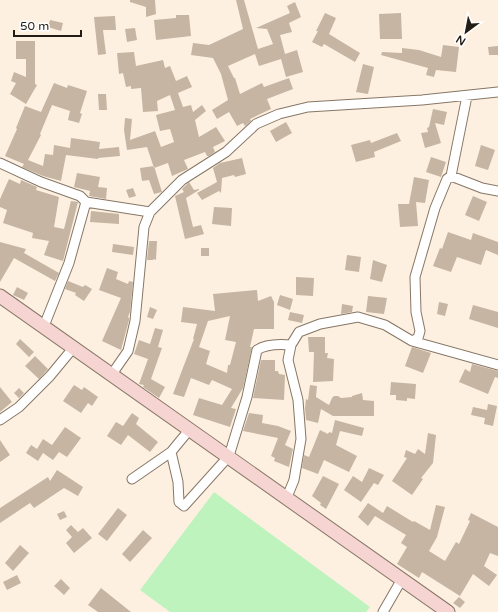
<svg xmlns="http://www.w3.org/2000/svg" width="498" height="612" font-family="'Varela Round',sans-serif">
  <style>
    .pitch { fill: #bef3be }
    .building { fill: #c5b5a2; fill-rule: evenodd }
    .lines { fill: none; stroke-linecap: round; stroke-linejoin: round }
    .minor-casing { stroke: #867766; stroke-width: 11 }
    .secondary-casing { stroke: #867766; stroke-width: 15 }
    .minor { stroke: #fff; stroke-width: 9 }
    .secondary { stroke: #f5d4d2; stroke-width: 13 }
  </style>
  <rect width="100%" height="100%" fill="#fef0e1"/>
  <!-- pitch -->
  <path class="pitch" d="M214,492L370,607L366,612H170L140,590Z"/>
  <!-- building -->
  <path class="building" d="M130,0H155L156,14L146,17V7L130,2Z
    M236,0H244L258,49L273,44L267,29L256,28L290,13L287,6L295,2L301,17L289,23L292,32L280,35L285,54L297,50L303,72L286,77L281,59L259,66L255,54L228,66L234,78H235L240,94L262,83L264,87L289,78L293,89L267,99L271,109L250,119L251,121L245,126L243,123L237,126L229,112L217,119L212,110L228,100L221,74L213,58L191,55L193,43L209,45L243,29Z
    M325,13L336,18L329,34L360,53L355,62L324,44L322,47L312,42L318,31H316Z
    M401,13L402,39H380L379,14Z
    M176,15H189L191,36L156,40L154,20L176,18Z
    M115,16L116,30H103L106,54L98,55L94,17Z
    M50,20L63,23L61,31L48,27Z
    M135,28L137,40L127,42L125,29Z
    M16,41H35V84L37,85L26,104L10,94L16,83L11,81L14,72L26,77V59H16Z
    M443,45L459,47L456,72L436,70L434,77L426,75L428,68L381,55L382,52L402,53V48L419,50L441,57Z
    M498,46V55H489L488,47Z
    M134,52L136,66L163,60L165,68L170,66L176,81L187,76L192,87L178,93L183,107L191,105L193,112L202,105L206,111L195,120L199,137L216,127L225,141L213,147L215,152L209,156H207L205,152L184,160L188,169L172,176L168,163L154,168L147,147L127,150L124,130L125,118L132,119L130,140L155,131L161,147L174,142L170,129L160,131L156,115L175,110L170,95L157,101L158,111L143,112L141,88L131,89V86L126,87L123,73L119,74L117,53Z
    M363,64L374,67L368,94L356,92Z
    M54,83L67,88L68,85L87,91L80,113L82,114L79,123L68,120L70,111L52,105L40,134L41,135L28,160L43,166L45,154L53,155L54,145L70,148L71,138L100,142L99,149L119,147L120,156L98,158V159L66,155L61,181L43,176L22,167L24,164L5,156L17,129L16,128L25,106L41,112Z
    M98,94H106L107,110H99Z
    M433,109L447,112L444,125L435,123L441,143L425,148L421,133L428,132L427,128L429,127Z
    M286,122L292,133L276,142L270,131Z
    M397,133L401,141L374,152L375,157L356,162L351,145L370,140L371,143Z
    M481,145L495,150L488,170L475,166Z
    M431,157L446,162L441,177L426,172Z
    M242,158L246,174L235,177L234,175L222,178L221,193L219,191L202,200L197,193L217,182L213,168L220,163Z
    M154,166L162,192L154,194L149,180L142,181L140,168Z
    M77,173L100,177L98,187L107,188L106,199L89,196L90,191L74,187Z
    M414,177L429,180L425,203L416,202L418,226L400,227L398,204H409Z
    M9,179L20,184L21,180L37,187L36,190L59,197L54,227L64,229L71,201L78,202L63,261L44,255L49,241L32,238L33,233L3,223L7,210L0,207V199Z
    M189,182L194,190L199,189V190L186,198L193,227L201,225L204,234L185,239L175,196L184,192L182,189Z
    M133,188L136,196L129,198L126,190Z
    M473,196L487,202L479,221L465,215Z
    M214,207L232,208L231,226L212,224Z
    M91,211L119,214V224L90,222Z
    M448,232L471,240L473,233L498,242V255L486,250L481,265L457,257L451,272L433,266L440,248L442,249Z
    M149,241H157L156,260L154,259L153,260H147Z
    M0,242L26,249L24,253L59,273L55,281L14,258L0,282Z
    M113,244L134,247L133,255L112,252Z
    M201,248H209V256H201Z
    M347,255L361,257L359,272L345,270Z
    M373,260L387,265L382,282L370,279Z
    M107,268L118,272L116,279L128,284L129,281L133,282L130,312L128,317L129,318V320L121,350L102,341L121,298L99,290Z
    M296,277L314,278L313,296L296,295Z
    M68,281L83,287L85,285L92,289L84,301L75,295L76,293L65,289Z
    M17,287L28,293L24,300L13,295Z
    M257,290L258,301L271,296L274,302V329H254L250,347H252L243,388L231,408L236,409L230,427L193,415L199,398L222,405L232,389L212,380L209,385L191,378L184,397L173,394L194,339H193L197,324L181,322L183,307L215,311L213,294ZM230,316L225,340L236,342L230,365H228L227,373L206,364L210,351L199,347L208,321Z
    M280,295L293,299L290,310L277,305Z
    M368,296L387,298L384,314L366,312Z
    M439,302L448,304L445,316L437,314Z
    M342,304L353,306L352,312L341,314Z
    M473,305L498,312V328L469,319Z
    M150,307L157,310L153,319L147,317Z
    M290,312L304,315L302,323L288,320Z
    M155,328L163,330L158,347L162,348L151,379L165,387L159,398L143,387L144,385L139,384L148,359L134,354L139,340L150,344Z
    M308,337H325V353H328L327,358L334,359L333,381L313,382L314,352H309Z
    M20,339L34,352L29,357L16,344Z
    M412,347L431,353L423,373L405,366Z
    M35,356L48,369L39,379L25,366Z
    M261,360H275V371H278L279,374L285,375L284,400L253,398Z
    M472,364L498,371V378L495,377L488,394L459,382L465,369L470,372Z
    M391,382L416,384L415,399L407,398V401L396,400V395H390Z
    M74,385L82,390L84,387L98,397L92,406L88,403L81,413L63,401Z
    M310,385L317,386L316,397L329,405L332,398L334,396H338L341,398L352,397V396L362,393L363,400L374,401V416H333L321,409L318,423L306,420L305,408L306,399L308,400Z
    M0,387L12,402L0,412Z
    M19,388L24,393L19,398L14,393Z
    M488,404L497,406L493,426L484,424L485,418L471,415L473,407L487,410Z
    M132,413L139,418L136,424L158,442L150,452L128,435L121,445L107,436L116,422L123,426Z
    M249,413L263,415L262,423L278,426L291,431L285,445L293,449L289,467L274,461L275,458L271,456L278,438L243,431Z
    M335,420L364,428L362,436L340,431L336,445L357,456L349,472L324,460L318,474L302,468L304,455L309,457L320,430L328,434L329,432L332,433Z
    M65,427L81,438L67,457L59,452L53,460L43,453L38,461L26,453L31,445L37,449L43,439L52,445Z
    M428,433L436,435L433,463L421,478L423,479L412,495L392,481L407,458L404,457L406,450L415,454L418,449L425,454Z
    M0,440L10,455L0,462Z
    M369,468L384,475L378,485L374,483L361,502L344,490L353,476L362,482Z
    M57,470L83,487L78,496L64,488L34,508L30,503L0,523V508L48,477L50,481Z
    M323,476L339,484L326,509L320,505L321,503L312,496Z
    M368,503L383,513L387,506L413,522L414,521L430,530L436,505L445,507L437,537L429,551L445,561L456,542L459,544L470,521L468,520L471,513L498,527V556L490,553L484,566L497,575L489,586L473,574L460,596L422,572L419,578L397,564L407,547L401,543L406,535L375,516L368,526L358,517Z
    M118,508L127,515L107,541L98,534Z
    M64,511L67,517L60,520L57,514Z
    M71,525L78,532L83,528L92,538L74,553L66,543L72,537L66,530Z
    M143,530L152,538L130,562L122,554Z
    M20,545L29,553L13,571L5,563Z
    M17,575L21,583L7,590L3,582Z
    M61,579L70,588L64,595L54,586Z
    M101,588L131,612H98L88,605Z
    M459,597L465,602L460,608L453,603Z"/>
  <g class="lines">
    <defs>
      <path id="minor" d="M0,163L41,182L80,196L86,202L150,212
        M451,176L467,96
        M44,326L69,263L86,202
        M412,341L498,365
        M112,374L128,351L135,321L144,227L150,212L182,180L226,152L256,124L279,114L308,107L422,100L498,92
        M0,420L19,407L50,376L74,347
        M171,452L178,482L179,502L184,506L229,456L247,397L257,350C266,344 280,344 291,345
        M132,479L171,452L190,429
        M287,497L294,480L301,439L298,400L288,360L291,345L299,332L320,324L358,317L385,325L412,341L418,338L420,331L416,312L415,277L435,208L447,179L451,176L482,188L498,191
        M383,612L402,579"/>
      <path id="secondary" d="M0,296L448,612"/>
    </defs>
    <!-- minor casing -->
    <use href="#minor" class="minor-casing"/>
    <!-- secondary casing -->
    <use href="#secondary" class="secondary-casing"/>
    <!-- minor -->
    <use href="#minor" class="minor"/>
    <!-- secondary -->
    <use href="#secondary" class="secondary"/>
  </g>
  <!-- north arrow -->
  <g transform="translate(466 32) rotate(212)" stroke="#ffffff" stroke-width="3" paint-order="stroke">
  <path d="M0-3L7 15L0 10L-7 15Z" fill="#231d16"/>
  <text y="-6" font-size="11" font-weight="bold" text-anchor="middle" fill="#231d16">N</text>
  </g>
  <!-- scale -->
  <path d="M14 30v6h67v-6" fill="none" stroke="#231d16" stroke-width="2"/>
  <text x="20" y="30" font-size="12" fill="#231d16" stroke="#ffffff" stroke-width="3" paint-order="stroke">50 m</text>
</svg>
